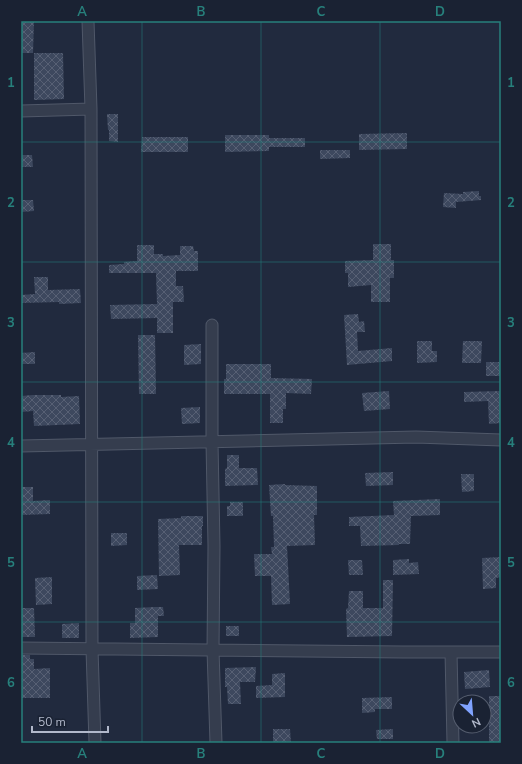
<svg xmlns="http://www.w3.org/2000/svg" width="522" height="764" font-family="'Nunito Sans',sans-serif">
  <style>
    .building { fill: url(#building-cross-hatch) }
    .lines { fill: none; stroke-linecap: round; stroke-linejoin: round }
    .minor-casing { stroke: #505869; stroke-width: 13 }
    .minor { stroke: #353d4e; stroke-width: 11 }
    .grid { fill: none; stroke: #27807c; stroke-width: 1; stroke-opacity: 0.55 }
    .neatline { fill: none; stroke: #27807c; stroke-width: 1.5 }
    .grid-label { font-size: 13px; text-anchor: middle; font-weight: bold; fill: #27807c }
  </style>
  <defs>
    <pattern id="building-cross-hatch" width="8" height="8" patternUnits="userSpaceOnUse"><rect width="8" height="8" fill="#3d485e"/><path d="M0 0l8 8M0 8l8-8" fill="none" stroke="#576074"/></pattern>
  </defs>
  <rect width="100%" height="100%" fill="#212a3e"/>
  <!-- building -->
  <path class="building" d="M21,21H34L33,53H21Z
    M34,53H63L64,99L34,100Z
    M107,114H118V142L109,141V130H108Z
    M407,133V149L359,150V134Z
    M225,135H269V138H305V147H269V151L225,152Z
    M142,137H188V152H141Z
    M320,150H350V158L320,159Z
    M21,155H32L33,167H21Z
    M479,191V196H481V200L456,202V208L443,207L444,193L463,194V192Z
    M21,200H33L34,211L21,212Z
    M373,244H391V260H394V278H390V302H371V285L348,287V273H345V261L373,260Z
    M137,245H154V254H163V256L180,255V246H193L194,251H198V271H176V286H183L184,302H173V333H157V318L111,319L110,305L157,304L156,273H109V265L124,264V262L137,261Z
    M34,277H48V290L80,289L81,303L59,304V302L21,303V295L35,294Z
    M358,314L359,322L364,321L365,332H357L358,351L392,348V361L347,365L346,348L344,315Z
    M138,335H155L156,394H139Z
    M417,341H432V351H437V362L417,363Z
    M463,341H482L481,363H462Z
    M201,344V364L184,365V345Z
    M35,352V364H21V353Z
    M486,362H501V376H486Z
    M226,364H271V378L312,379L311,394L286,393V409H283V423H270V394H224V379H226Z
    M389,391L390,409L364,411L362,393Z
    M501,391V423L489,424L488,401L464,402V392Z
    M33,395H61V397L79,396L80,424L34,426L33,411L21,412V396Z
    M200,407V423L182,424L181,408Z
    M227,455H239V468H257L258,485L225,486V469L227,468Z
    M393,472V485L366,486L365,473Z
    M461,474H474V491L462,492Z
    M285,484V485L317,486V515H314L315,545L287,546L290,604L272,605L271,576H255L254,554H272L271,547H274L273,516H271L269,485Z
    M21,487H33V501L50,500V514L21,515Z
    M440,499V515L411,516L410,544H399V545L361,546L360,526H349V517L394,515L393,501Z
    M230,502H243V516H227V506H230Z
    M181,516H203V526H202V545H179L180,575L159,576L158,519L181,518Z
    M111,533H127V545L111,546Z
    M501,557V577L496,578V588L483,589L482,558Z
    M409,559V563L418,562L419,574L393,575V560Z
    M348,560H362L363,575H349Z
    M157,575L158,589L137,590V576Z
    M52,577V604L36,605L35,578Z
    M383,580H393L392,636L347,637L346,609L348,608L349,591H363V608H383Z
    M155,607H163L164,616H158V637L130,638V623H135V608Z
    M21,608H34L35,637H22Z
    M79,623V638H62V624Z
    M226,626H239V636H226Z
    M21,655H30V659H34V669L50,668V698H21Z
    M256,667L255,682H240L241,704H228L227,687H225V668Z
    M489,670L490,687L465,689L464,672Z
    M285,673V697L256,698V686L272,685V674Z
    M489,696H501V743H489Z
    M392,697V709H375V712L362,713V698Z
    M273,729H290L291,743H273Z
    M393,729V739H377L376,730Z"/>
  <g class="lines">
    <defs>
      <path id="minor" d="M88,21L91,109L92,649L95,743
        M21,111L91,109
        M212,325V442L214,546L213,650L216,743
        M21,446L416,437L501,440
        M21,648L403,652H501
        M451,652L453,743"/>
    </defs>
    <!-- minor casing -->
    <use href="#minor" class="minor-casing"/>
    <!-- minor -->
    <use href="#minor" class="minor"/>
  </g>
  <!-- grid -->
  <path class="grid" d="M142,21V743M261,21V743M380,21V743M21,142H501M21,262H501M21,382H501M21,502H501M21,622H501"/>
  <!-- border -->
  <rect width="522" height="764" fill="none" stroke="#1a2233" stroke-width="44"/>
  <!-- north arrow -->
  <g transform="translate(472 714) rotate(154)"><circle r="19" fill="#1a2233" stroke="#565e6f"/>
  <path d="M0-3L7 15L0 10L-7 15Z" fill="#80a3ff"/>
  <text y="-6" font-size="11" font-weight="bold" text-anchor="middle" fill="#b1b8ca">N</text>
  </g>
  <!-- scale -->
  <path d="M32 726v6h76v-6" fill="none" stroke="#b1b8ca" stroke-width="2"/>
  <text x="38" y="726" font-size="12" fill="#b1b8ca" stroke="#1a2233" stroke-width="3" paint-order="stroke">50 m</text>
  <rect x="22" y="22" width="478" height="720" class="neatline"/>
  <g class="grid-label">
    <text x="82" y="16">A</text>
    <text x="201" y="16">B</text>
    <text x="321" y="16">C</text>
    <text x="440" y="16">D</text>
    <text x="11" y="87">1</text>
    <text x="511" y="87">1</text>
    <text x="11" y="207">2</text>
    <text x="511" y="207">2</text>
    <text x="11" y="327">3</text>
    <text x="511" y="327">3</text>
    <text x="11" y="447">4</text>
    <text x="511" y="447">4</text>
    <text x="11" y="567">5</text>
    <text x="511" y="567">5</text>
    <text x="11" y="687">6</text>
    <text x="511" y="687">6</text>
    <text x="82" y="758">A</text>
    <text x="201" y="758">B</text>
    <text x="321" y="758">C</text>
    <text x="440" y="758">D</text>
  </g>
</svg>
